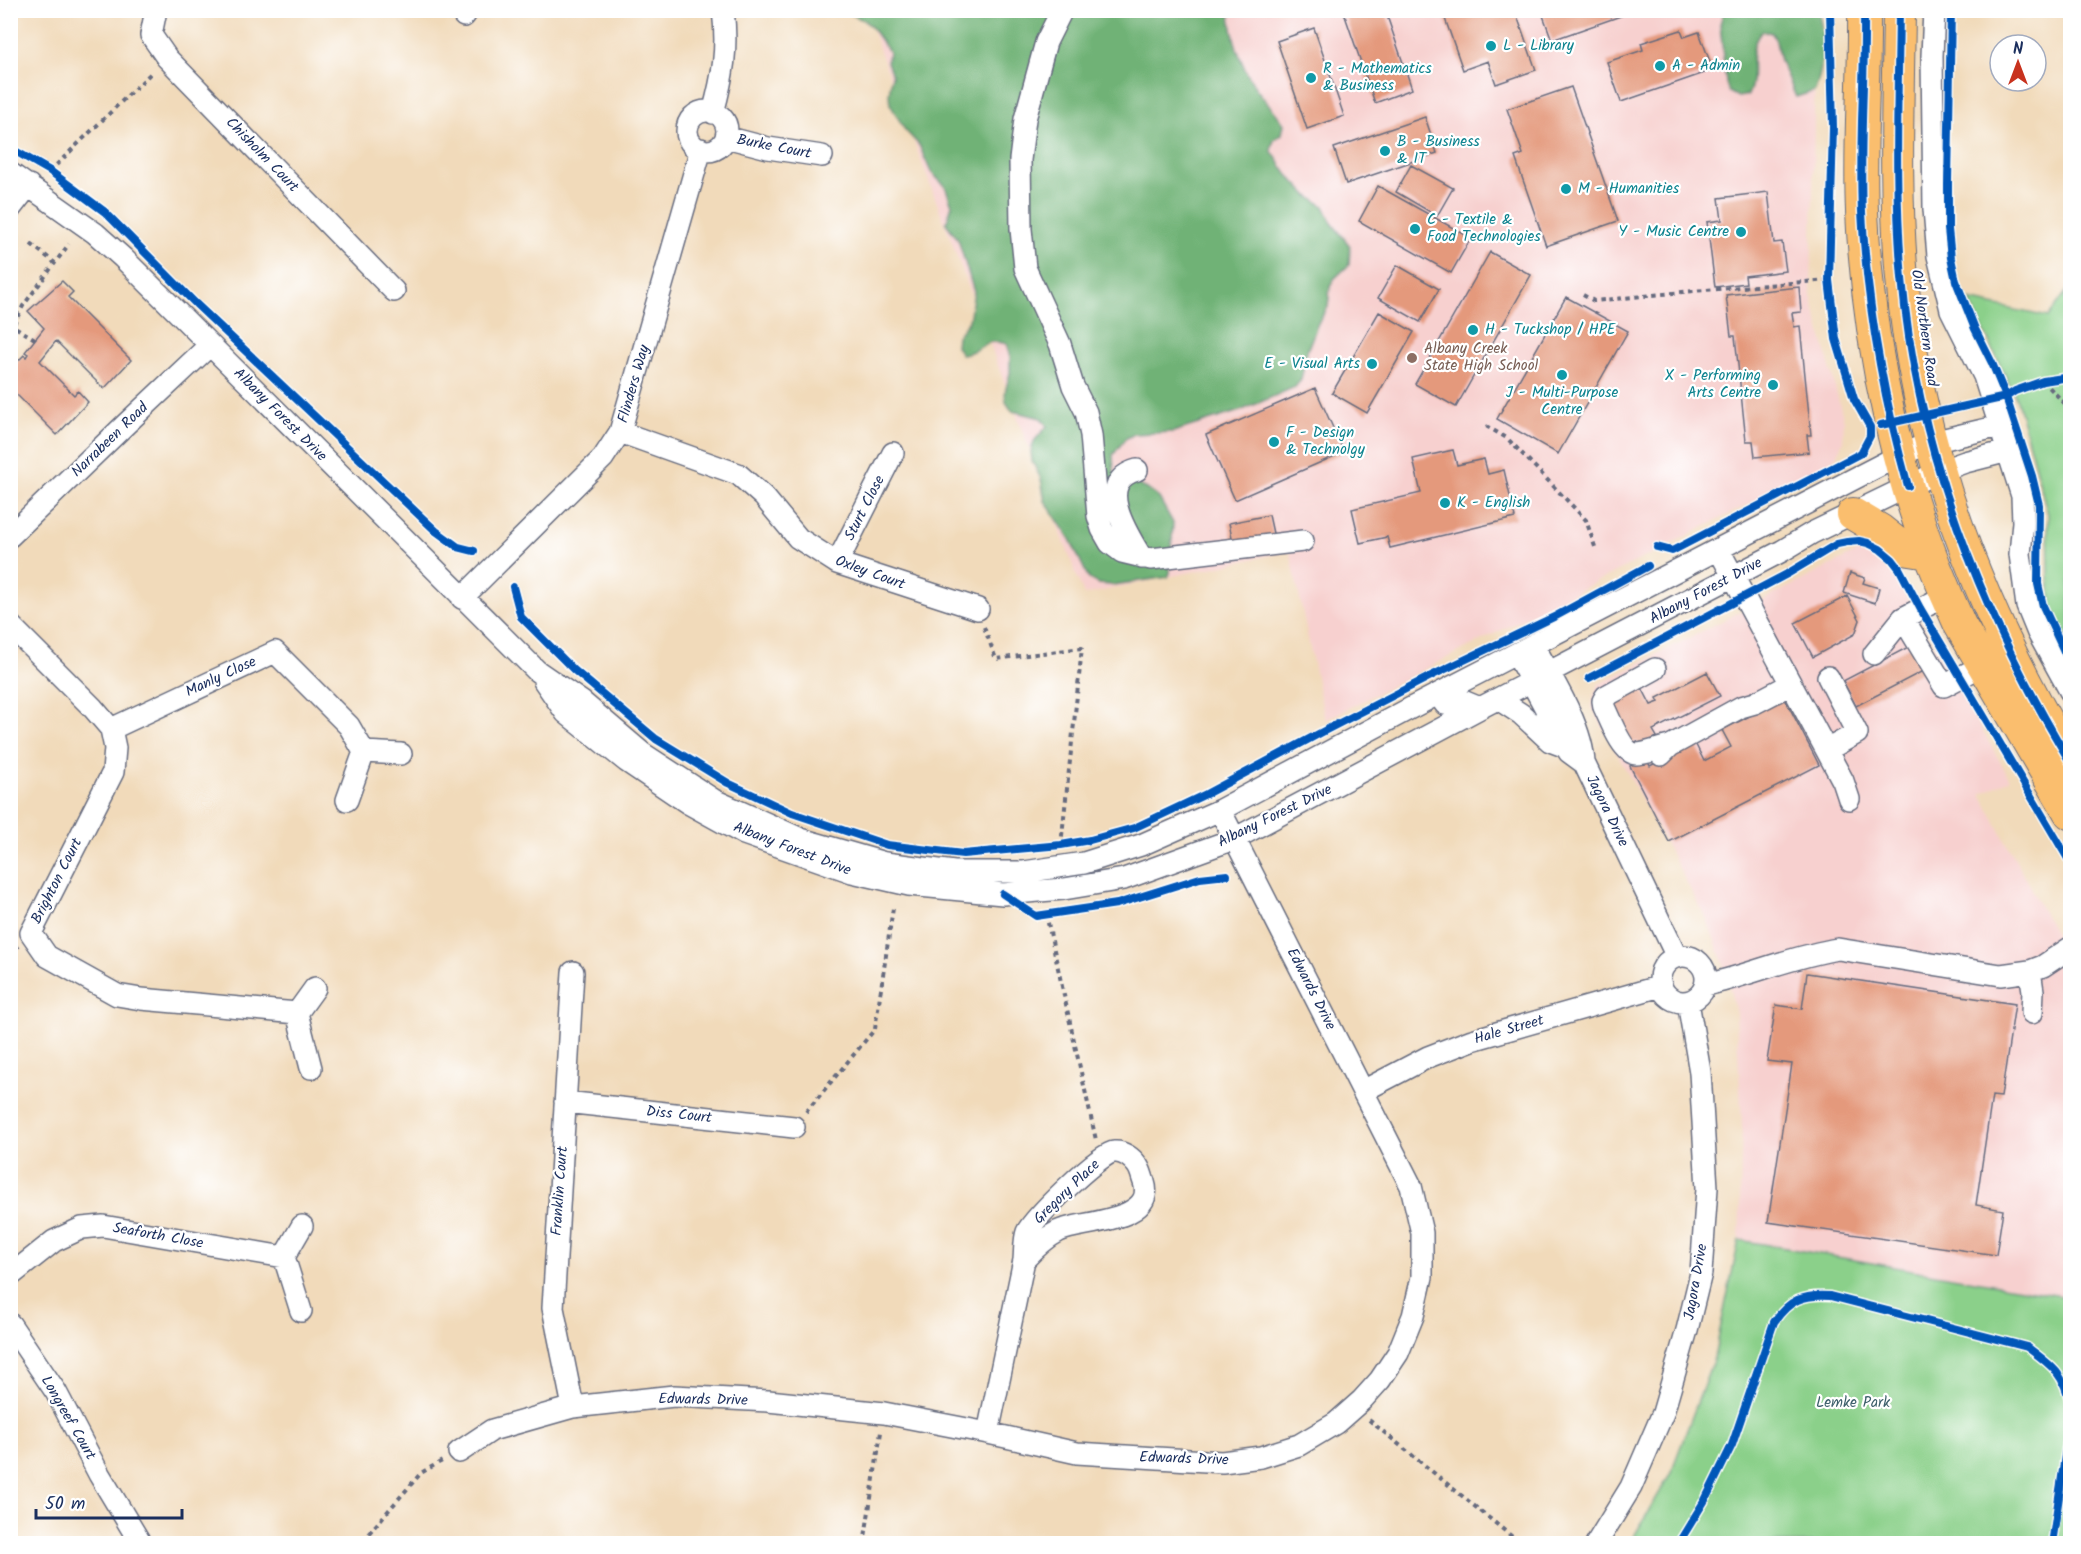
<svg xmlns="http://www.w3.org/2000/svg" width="2081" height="1554" font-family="Kalam,sans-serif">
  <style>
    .built { fill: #f7d0cf }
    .green { fill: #8bd08a; stroke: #538074; stroke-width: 1.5 }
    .forest { fill: #70b276; stroke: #46706a; stroke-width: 1.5 }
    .building { fill: #e4997c }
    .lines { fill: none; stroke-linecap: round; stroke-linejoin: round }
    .minor-casing { stroke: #666b7e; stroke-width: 24 }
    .highway-casing { stroke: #666b7e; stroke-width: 34 }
    .path { stroke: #666b7e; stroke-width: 4; stroke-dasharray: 4.5 4.5; stroke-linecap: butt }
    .minor { stroke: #fff; stroke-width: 21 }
    .highway { stroke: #fabe6e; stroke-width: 32 }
    .cycleway-casing { stroke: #fff; stroke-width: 11 }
    .cycleway { stroke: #0057b8; stroke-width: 8 }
    .culture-dot { fill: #0f9aa8; stroke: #fff; stroke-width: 2 }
    .education-dot { fill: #8d6e63; stroke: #fff; stroke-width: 2 }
    .labels { text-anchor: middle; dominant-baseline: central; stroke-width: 4.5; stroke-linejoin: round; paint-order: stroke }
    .culture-label { font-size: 15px; fill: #0d838f; stroke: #fff; text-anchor: start }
    .street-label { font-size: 15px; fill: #1b2f5e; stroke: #fff }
    .education-label { font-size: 15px; fill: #785e54; stroke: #fff; text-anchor: start }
    .park-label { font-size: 15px; fill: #3d5f6b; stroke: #fff }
  </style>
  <rect width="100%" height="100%" fill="#fff"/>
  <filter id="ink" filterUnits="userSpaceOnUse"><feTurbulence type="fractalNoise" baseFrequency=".0167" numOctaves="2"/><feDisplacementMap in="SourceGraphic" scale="12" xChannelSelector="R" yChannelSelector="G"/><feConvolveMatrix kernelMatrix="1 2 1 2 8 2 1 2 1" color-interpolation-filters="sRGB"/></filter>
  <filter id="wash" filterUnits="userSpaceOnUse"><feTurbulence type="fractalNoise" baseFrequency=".008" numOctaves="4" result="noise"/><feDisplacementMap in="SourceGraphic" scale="24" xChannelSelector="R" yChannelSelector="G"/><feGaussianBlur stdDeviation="1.35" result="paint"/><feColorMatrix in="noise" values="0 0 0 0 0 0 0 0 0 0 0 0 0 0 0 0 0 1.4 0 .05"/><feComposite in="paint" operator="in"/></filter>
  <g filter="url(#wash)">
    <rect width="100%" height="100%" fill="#f1daba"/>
    <!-- built -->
    <path class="built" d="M865,11H1816L1811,295L1844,421L1843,441L1836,457L1824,466L1325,720L1290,551L1084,595Z
      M1861,550L1868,553L1895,577L2010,779L1981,794L2053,931L2070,955V1274L2067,1297L1739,1240L1742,1127L1736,1013L1724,965L1707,920L1592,707L1594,694L1599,684Z"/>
    <!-- green -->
    <path class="green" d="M2070,287V644L2052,608L2049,575L2048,514L2017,400L1969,300L2048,317Z
      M1739,1240L2067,1297L2070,1274V1543H1630L1670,1475L1714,1358Z"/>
    <!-- forest -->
    <path class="forest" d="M845,11H1230C1231,35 1241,66 1255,87C1264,100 1275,110 1284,124L1282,134L1274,140L1271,150L1287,174L1307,195L1324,206L1332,223L1350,246L1349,265L1334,279L1330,287L1328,307L1318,323L1307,351L1301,380L1295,387L1240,411L1173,432L1134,434L1125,439L1113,455L1114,473L1147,489L1159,498L1173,523L1170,573L1168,577L1113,585L1098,584L1089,579L1070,539L1045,501L1041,479L1032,461L1031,451L1034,441L1047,426L1041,418L1012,411L1006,402L1005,392L1010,373V354L1007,344C982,336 983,353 961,354L956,346L957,336L969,321L974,292L958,239L946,223L952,205L945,186L931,172L919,145L905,130L890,104L889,94L892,75L887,62L889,52L872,28L865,21Z
      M1724,11H1818C1825,35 1824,67 1815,91L1796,97L1780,61L1776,41L1772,33L1762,31C1744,51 1759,74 1748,95L1738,97L1729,92L1726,83L1720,24Z"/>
    <g id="blocks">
      <!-- building -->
      <path class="building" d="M1343,10H1385L1412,89L1375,103Z
        M1442,10H1515L1536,70L1496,84L1488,61L1463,70Z
        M1541,10H1635V11L1552,40Z
        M1314,28L1344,116L1307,129L1277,41Z
        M1681,30L1684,37L1699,32L1713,70L1621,102L1607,62L1643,50L1641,43Z
        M1571,87L1618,221L1546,246L1515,157L1523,154L1507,109Z
        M1425,117L1437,153L1346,184L1334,148Z
        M1411,165L1453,188L1437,216L1396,192Z
        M1378,186L1471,238L1451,273L1359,221Z
        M1768,192L1774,243L1782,242L1786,271L1745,276L1746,283L1715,287L1707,222L1722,220L1719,198Z
        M1490,252L1531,275L1456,407L1415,384Z
        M1397,265L1439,289L1420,322L1378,298Z
        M62,281L73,292L68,297L131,360L104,389L56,341L40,361L74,395L78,391L88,402L57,435L10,388V369L24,355L26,357L28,354L25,352L44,328L28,311Z
        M1799,287L1801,312L1792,313L1794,327L1800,326L1811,435H1807L1809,452L1755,457L1753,441H1746L1735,336H1731L1726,295Z
        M1566,297L1628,331L1558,454L1497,419Z
        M1379,312L1414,332L1367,413L1332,393Z
        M1315,388L1344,452L1235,500L1206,435Z
        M1453,450L1457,465L1484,459L1488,474L1504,470L1515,518L1390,548L1387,537L1360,543L1352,509L1421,493L1413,459Z
        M1269,515L1274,538L1234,547L1229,523Z
        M1850,573L1865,578L1863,583L1879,588L1875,603L1844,593Z
        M1847,596L1860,620L1855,634L1813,657L1795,623Z
        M1914,644L1927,669L1856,706L1843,681Z
        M1707,672L1720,696L1653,730L1657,737L1639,747L1637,741L1630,745L1607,701L1640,684L1651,705L1659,702L1657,698Z
        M1783,695L1819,765L1669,842L1630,766L1646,758L1650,766L1695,743L1704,761L1731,747L1722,730L1752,715L1750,712Z
        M1807,973L2015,1004L2001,1097L1992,1096L1976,1205L2003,1210L1996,1255L1768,1222L1792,1064L1767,1061L1776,1005L1802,1009Z"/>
    </g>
  </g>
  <g filter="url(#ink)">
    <use href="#blocks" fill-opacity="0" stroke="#666b7e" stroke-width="1.5"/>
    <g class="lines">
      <defs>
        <path id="minor" d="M156,10L151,35L167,58L394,291
          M1062,10L1046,42L1025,119L1020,160L1021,229L1025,268L1060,344L1073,386L1086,412L1091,435L1098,516L1102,529L1110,543L1122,552L1151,559L1303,541
          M1934,10L1932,56L1934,209L1938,256L1951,310L1984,376L2022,496L2023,522L2020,554L2027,606L2038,633L2070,691
          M464,16L468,10
          M687 131a20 20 0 1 1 40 0a20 20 0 1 1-40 0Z
          M713,113C723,76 728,49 723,10
          M726,137L768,148L822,156
          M10,173L95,233L123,258L537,671L582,702L642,753L714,800L801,839L885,863L954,872H1024L1084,863L1141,845L1220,810L1409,709L1900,455L1932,442L2000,426
          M10,209L29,185
          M620,432L738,474L764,497L798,538L837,563L978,609
          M1137,470C1093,482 1128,535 1142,558
          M10,536L126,424L210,345
          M1719,550L1843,781L1849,799
          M837,563L893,453
          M462,598L603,458L620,432L701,149
          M1903,618L1944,686L1983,665
          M10,625L93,708L111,729L115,748L113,772L31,933L47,956L117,995L141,999L297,1013
          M1534,646C1552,679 1582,725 1584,763L1677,957
          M1874,654L1903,618L1947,595
          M1517,655L1569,752L1584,763
          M1655,669L1606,696L1603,701L1604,707C1610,719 1622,753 1636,754C1646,754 1660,748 1670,746
          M544,681L566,713L626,761L688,803L744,834L852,872L909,885L1003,894L1064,889L1124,879L1234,839L1480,708L1782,551L1812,533L1940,471L1965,462L2008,451
          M1438,694L1445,704L1453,705L1463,701L1480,708
          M1498,699L1521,714L1550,741L1566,747
          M111,729L275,652L349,726L364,752
          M1827,750L1857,733L1828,677
          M1661,755L1670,746L1741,707L1755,703L1791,684
          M347,800L364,752L401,754
          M1660 979a23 23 0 1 1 46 0a23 23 0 1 1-46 0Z
          M2030,971L2033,991L2032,1013
          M1706,985C1750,975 1793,956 1838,949L2001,975L2030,971L2043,966L2070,948
          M311,1068L297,1013L315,988
          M1363,1091L1428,1057L1472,1040L1661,986
          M565,1102L794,1127
          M10,1276L54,1241L82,1228L103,1226L284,1257
          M301,1311L284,1257L302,1226
          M10,1324L56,1392L99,1474L141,1544
          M573,1407L553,1308L573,972
          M988,1433L1024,1260C1025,1251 1024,1240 1027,1232C1034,1218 1099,1153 1114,1152C1123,1151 1132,1158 1137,1165C1141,1170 1142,1177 1144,1182C1157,1222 1081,1221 1059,1231C1045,1238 1035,1248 1024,1260
          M459,1452L492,1430L573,1407L674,1396L768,1401L884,1413L988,1433L1077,1453L1222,1462L1261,1457L1299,1445L1336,1423L1362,1400L1380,1380L1398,1353L1413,1316L1422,1277V1233L1411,1186L1220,810
          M1596,1544L1631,1487L1663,1413L1687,1330L1701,1273L1707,1188L1700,1072L1688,1002"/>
        <path id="highway" d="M1864,10C1865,77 1859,144 1862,211C1868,353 1900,496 1960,625L2070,813
          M1899,10C1898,100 1894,189 1902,278C1917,451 1982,615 2070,762
          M1853,514L1880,530L1904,549L1929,553"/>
      </defs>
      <!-- minor casing -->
      <use href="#minor" class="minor-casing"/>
      <!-- highway casing -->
      <use href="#highway" class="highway-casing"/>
      <!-- path -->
      <path class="path" d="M50,171L153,71
        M31,244L55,263L69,244
        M1583,295L1594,301L1693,291L1829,280
        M35,339L13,326L23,306L55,263
        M2043,381L2070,409
        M1486,426L1507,438L1586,520L1595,547
        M984,627L996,659L1082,648L1061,845
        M1046,914L1096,1140
        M10,954L18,946
        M806,1112L875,1029L893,908
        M1369,1420L1521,1544
        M363,1540L421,1473L442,1461
        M359,1544L363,1540L362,1544
        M864,1544L881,1432
        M1567,1544L1571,1536"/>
      <!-- minor -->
      <use href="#minor" class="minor"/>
      <!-- highway -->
      <use href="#highway" class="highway"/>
      <defs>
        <path id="cycleway" d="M1864,10C1865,78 1859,145 1862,212C1867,305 1883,396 1908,486
          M1899,10C1898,100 1894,189 1902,278C1917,451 1982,615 2070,762
          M1951,10L1948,184V229L1951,258L1956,281L1975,329L1992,363L2006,397L2032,476L2039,505L2038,584L2043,606L2070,664
          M10,148L50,171L105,212L196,304L436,531L458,547L474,551
          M1881,425L2006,397L2015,391L2043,381L2070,377
          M1657,547L1672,551L1861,453L1870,436V427L1854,399L1836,339L1829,280L1833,127L1830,10
          M513,587L521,617L574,670L656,739L728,783L792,813L887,845L963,854L1061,845L1090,840L1134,828L1206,794L1326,730L1433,675L1556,616L1648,566
          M1589,678L1787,574L1837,544L1847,542L1859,541L1868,543L1880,549L1892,559L1899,568L1920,608L2070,862
          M1003,894L1036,916L1117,904L1200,878L1227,875
          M1678,1544L1705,1500L1732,1445L1774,1322C1789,1300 1803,1294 1830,1296L2027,1347C2051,1365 2064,1373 2070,1404
          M2052,1544L2070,1422"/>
      </defs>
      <!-- cycleway casing -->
      <use href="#cycleway" class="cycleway-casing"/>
      <!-- cycleway -->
      <use href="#cycleway" class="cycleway"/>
    </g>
  </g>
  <!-- markers -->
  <g class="culture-dot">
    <circle cx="1491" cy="46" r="6"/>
    <circle cx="1660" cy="66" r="6"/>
    <circle cx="1311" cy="78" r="6"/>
    <circle cx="1385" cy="151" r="6"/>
    <circle cx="1566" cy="189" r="6"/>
    <circle cx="1415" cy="229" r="6"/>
    <circle cx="1741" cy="232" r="6"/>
    <circle cx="1473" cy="330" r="6"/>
    <circle cx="1372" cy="364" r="6"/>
    <circle cx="1562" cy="375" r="6"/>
    <circle cx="1773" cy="385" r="6"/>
    <circle cx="1274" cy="442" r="6"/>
    <circle cx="1445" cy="503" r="6"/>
  </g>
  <circle class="education-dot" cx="1412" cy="358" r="6"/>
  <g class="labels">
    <!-- culture labels -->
    <g class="culture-label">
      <text x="1503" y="46">L - Library</text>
      <text x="1672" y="66">A - Admin</text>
      <text x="1323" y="69">R - Mathematics<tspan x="1323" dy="17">&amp; Business</tspan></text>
      <text x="1397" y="142">B - Business<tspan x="1397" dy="17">&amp; IT</tspan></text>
      <text x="1578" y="189">M - Humanities</text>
      <text x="1427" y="220">C - Textile &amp;<tspan x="1427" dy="17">Food Technologies</tspan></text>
      <text x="1729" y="232" text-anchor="end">Y - Music Centre</text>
      <text x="1485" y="330">H - Tuckshop / HPE</text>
      <text x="1360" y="364" text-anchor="end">E - Visual Arts</text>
      <text x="1761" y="376" text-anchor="end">X - Performing<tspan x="1761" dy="17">Arts Centre</tspan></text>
      <text x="1562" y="393" text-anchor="middle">J - Multi-Purpose<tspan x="1562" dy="17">Centre</tspan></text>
      <text x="1286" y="433">F - Design<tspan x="1286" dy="17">&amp; Technolgy</tspan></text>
      <text x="1457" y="503">K - English</text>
    </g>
    <!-- street labels -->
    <g class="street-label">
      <text transform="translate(774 147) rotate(11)">Burke Court</text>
      <text transform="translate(262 155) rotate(46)">Chisholm Court</text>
      <text transform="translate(1924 328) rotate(82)">Old Northern Road</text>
      <text transform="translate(634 384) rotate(-74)">Flinders Way</text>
      <text transform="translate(280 415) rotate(45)">Albany Forest Drive</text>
      <text transform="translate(110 440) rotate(-44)">Narrabeen Road</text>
      <text transform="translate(865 508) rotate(-63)">Sturt Close</text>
      <text transform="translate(870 573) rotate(20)">Oxley Court</text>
      <text transform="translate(1706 591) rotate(-28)">Albany Forest Drive</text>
      <text transform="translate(221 677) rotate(-25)">Manly Close</text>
      <text transform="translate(1607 811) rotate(64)">Jagora Drive</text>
      <text transform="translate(1275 816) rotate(-26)">Albany Forest Drive</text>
      <text transform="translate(792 849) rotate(21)">Albany Forest Drive</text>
      <text transform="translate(57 881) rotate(-63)">Brighton Court</text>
      <text transform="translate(1311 989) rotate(63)">Edwards Drive</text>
      <text transform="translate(1509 1030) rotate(-16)">Hale Street</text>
      <text transform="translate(679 1115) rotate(6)">Diss Court</text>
      <text transform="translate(560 1191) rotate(-86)">Franklin Court</text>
      <text transform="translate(1067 1192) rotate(-44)">Gregory Place</text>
      <text transform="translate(158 1236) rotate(10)">Seaforth Close</text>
      <text transform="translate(1696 1282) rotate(-80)">Jagora Drive</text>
      <text transform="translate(703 1400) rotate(1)">Edwards Drive</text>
      <text transform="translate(68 1418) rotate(60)">Longreef Court</text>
      <text transform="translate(1184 1459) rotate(2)">Edwards Drive</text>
    </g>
    <!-- education labels -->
    <g class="education-label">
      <text x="1424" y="349">Albany Creek<tspan x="1424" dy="17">State High School</tspan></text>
    </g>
    <!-- park labels -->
    <g class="park-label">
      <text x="1853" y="1403">Lemke Park</text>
    </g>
  </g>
  <!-- margin -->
  <rect width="2081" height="1554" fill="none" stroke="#fff" stroke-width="36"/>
  <!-- north arrow -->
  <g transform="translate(2018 63)"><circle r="28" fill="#ffffff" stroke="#a4acbf" stroke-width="1.5"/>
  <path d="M0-4.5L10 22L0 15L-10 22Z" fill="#c8321e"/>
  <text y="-9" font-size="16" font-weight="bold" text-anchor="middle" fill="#1b2f5e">N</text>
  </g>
  <!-- scale -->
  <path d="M36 1509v9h146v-9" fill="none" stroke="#1b2f5e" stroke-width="3"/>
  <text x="45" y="1509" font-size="18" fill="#1b2f5e" stroke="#ffffff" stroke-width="4.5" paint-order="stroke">50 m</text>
</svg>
